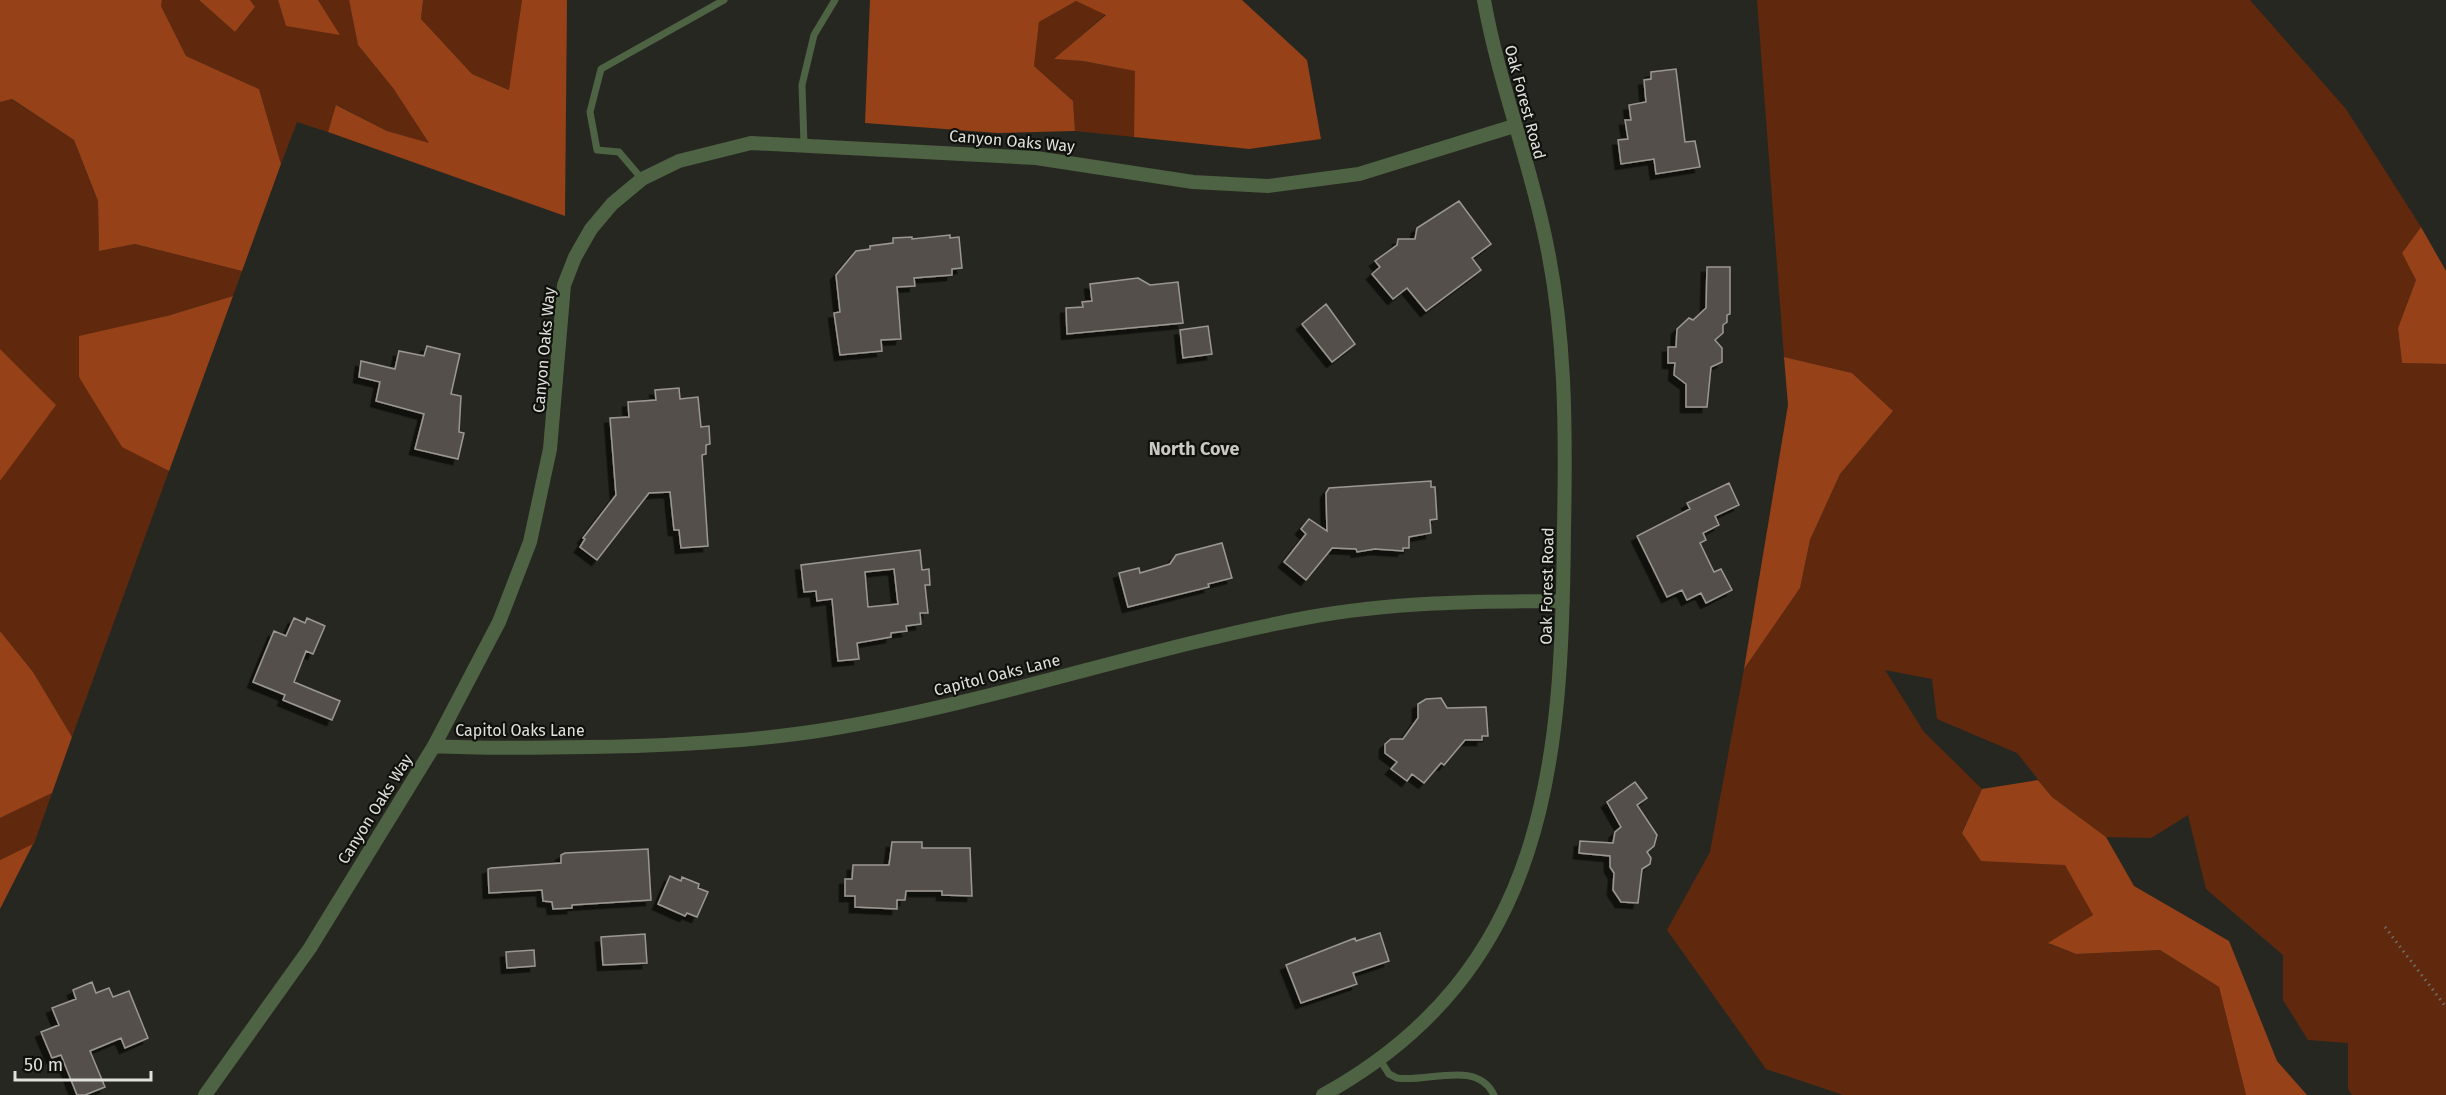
<svg xmlns="http://www.w3.org/2000/svg" width="2446" height="1095" font-family="'Fira Sans',sans-serif">
  <style>
    .green { fill: #60290e }
    .forest { fill: #964117 }
    .building { fill: #54504b; stroke: #9c9891; stroke-width: 1.5; fill-rule: evenodd; filter: url(#shadow) }
    .lines { fill: none; stroke-linecap: round; stroke-linejoin: round }
    .path { stroke: #6f6f6a; stroke-width: 3; stroke-dasharray: 1.5 4.5; stroke-linecap: butt }
    .service { stroke: #4e6343; stroke-width: 7 }
    .minor { stroke: #4e6343; stroke-width: 14 }
    .labels { text-anchor: middle; dominant-baseline: central; stroke-width: 4.5; stroke-linejoin: round; paint-order: stroke }
    .street-label { font-size: 16px; fill: #e0e0dc; stroke: #10100d }
    .neighbourhood-label { font-size: 18px; font-weight: bold; fill: #c9c9c2; stroke: #10100d }
  </style>
  <defs>
    <filter id="shadow"><feDropShadow dx="-5.5" dy="5.5" stdDeviation="0" flood-color="#0009"/></filter>
  </defs>
  <rect width="100%" height="100%" fill="#272721"/>
  <!-- green -->
  <path class="green" d="M162,0H199L235,32L255,7L250,0H278L286,26L339,34L318,0H349L358,45L393,88L430,144L387,131L337,105L328,132L297,122L281,164L259,89L186,56L161,6Z
    M423,0H522L510,90L472,74L421,19Z
    M1757,0H2250L2346,109L2421,227L2402,253L2416,280L2398,328L2402,363L2446,364V1095H2352L2348,1089V1043L2308,1040L2283,1000V955L2206,889L2188,815L2151,838L2106,837L2052,797L2017,753L1937,719L1932,679L1885,670L1924,732L1982,789L1962,832L1981,860L2065,864L2093,915L2049,944L2076,954L2160,950L2219,987L2246,1095H1843L1766,1069L1667,930L1710,852L1744,669L1800,588L1810,540L1840,474L1893,411L1852,373L1784,357Z
    M1076,1L1106,14L1055,59L1083,61L1136,71L1134,137L1075,131L1073,101L1034,66L1039,22Z
    M11,99L74,140L98,201L99,251L135,244L242,271L233,296L167,316L80,377L122,446L169,471L72,737L33,672L0,631V481L19,454L0,349V102Z
    M52,793L34,844L0,860V818Z"/>
  <!-- forest -->
  <path class="forest" d="M0,0H162L161,6L186,56L259,89L281,164L242,271L135,244L99,251L98,201L74,140L12,99L0,102Z
    M199,0H250L255,7L235,32Z
    M278,0H318L340,35L286,26Z
    M349,0H423L421,19L472,74L509,90L522,0H567L565,216L328,132L336,105L387,131L429,143L393,88L358,45Z
    M870,0H1242L1307,60L1321,139L1249,149L1134,137L1135,71L1083,61L1054,59L1106,15L1076,1L1039,22L1034,66L1073,101L1075,131L998,133L865,123Z
    M2421,227L2446,271V364L2402,363L2398,328L2416,280L2402,253Z
    M233,296L169,471L122,447L79,377V336L167,316Z
    M0,349L56,405L0,481Z
    M1784,357L1852,373L1893,411L1840,474L1810,540L1800,588L1744,669L1788,405Z
    M0,631L33,672L72,737L52,793L0,818Z
    M2038,780L2052,797L2106,837L2134,886L2229,941L2277,1061L2307,1095H2246L2219,987L2160,950L2076,954L2048,943L2093,915L2065,865L1981,861L1962,833L1982,789Z
    M33,844L0,909V860Z"/>
  <!-- building -->
  <path class="building" d="M1676,69L1685,142L1695,141L1700,167L1656,174L1654,159L1621,164L1618,140L1628,139L1625,120H1631L1629,105L1646,102L1644,80L1651,79V72Z
    M1459,201L1491,244L1472,258L1481,270L1426,311L1407,288L1393,299L1372,274L1380,267L1375,261L1397,245L1398,239H1415L1417,228Z
    M950,235V238L959,237L962,268L952,269V275L914,278L915,286L897,287L901,339L881,340L882,351L840,355L834,313L840,312L836,275L856,251L870,249V246L893,243V238L912,237V239Z
    M1707,267H1730V314L1727,315V322L1723,325V333L1715,340L1722,348V362L1711,367L1707,407H1686V384L1674,375L1675,363H1668V347H1676L1677,329L1689,318L1693,320L1706,308Z
    M1138,278L1150,285L1178,282L1183,323L1067,334L1066,308L1083,307L1082,302L1092,301L1090,284Z
    M1326,304L1355,344L1332,362L1302,324Z
    M1208,326L1212,354L1183,358L1180,330Z
    M427,346L460,354L451,394L461,396L459,432L464,433L458,459L415,449L424,414L376,401L380,382L359,377L361,361L395,369L399,351L424,356Z
    M679,388L680,399L698,397L701,427L709,426L710,444L706,445V454L702,455L708,546L681,548L679,530H674L670,492L649,493L597,560L580,547L585,539L583,538L616,495L610,418L629,417L628,402L656,400L655,390Z
    M1431,481V487H1435L1437,519L1430,520L1431,533L1409,537V548H1403V551L1375,549L1357,552L1356,549L1332,548L1306,580L1284,562L1306,534L1301,529L1309,519L1327,531L1326,493L1329,488Z
    M1729,483L1739,505L1715,516L1719,525L1703,533L1706,540L1700,543L1714,572L1721,569L1732,590L1706,603L1701,593L1687,600L1682,590L1667,597L1637,536L1690,509L1687,503Z
    M1222,543L1232,578L1208,584L1209,587L1128,607L1119,573L1139,568L1140,573L1170,564L1176,555Z
    M920,550L922,570L929,569L930,585H925L928,613H920L921,624L906,626L907,631L891,633V637L857,643L859,659L838,661L832,599L817,601L816,591L804,592L801,565ZM894,569L898,604L868,607L865,572Z
    M294,618L305,623L307,618L325,626L313,654L306,651L294,682L340,701L332,720L283,700L285,695L253,682L274,631L286,636Z
    M1441,698L1447,708L1486,707L1488,736H1482V740H1465L1444,765L1441,763L1424,783L1412,774L1407,781L1391,769L1397,762L1385,753V744L1391,739H1403L1418,718V704L1426,699Z
    M1635,782L1647,798L1637,805L1657,835L1654,846L1647,852L1651,858L1650,864L1642,869L1638,903L1621,902L1613,890L1614,873L1610,867V856L1579,853L1580,841L1613,843L1615,832L1621,827L1607,802Z
    M892,842H922V848H970L972,896L942,895V891H906L905,900H897V909L855,907V896H845V879H852L853,865H889Z
    M648,849L651,900L572,905V908L553,909L552,902L543,901L542,890L489,893L488,869L491,868L561,863V855L565,853Z
    M670,876L681,881L682,877L699,884L698,888L708,892L697,917L687,913L685,916L658,904Z
    M1380,933L1389,961L1353,973L1357,984L1301,1003L1286,965L1355,938L1356,941Z
    M645,934L647,963L603,965L601,937Z
    M534,950L535,966L507,968L506,952Z
    M92,982L96,993L109,988L113,997L129,991L148,1038L125,1048L121,1038L90,1051L105,1087L85,1095H77L61,1055L52,1058L41,1032L59,1025L52,1008L76,999L73,990Z"/>
  <g class="lines">
    <!-- path -->
    <path class="path" d="M2385,927L2446,1007"/>
    <!-- service -->
    <path class="service" d="M804,144L802,85L814,35L835,0
      M642,179L619,152L597,150L590,112L601,69L724,0
      M1380,1060L1389,1074L1397,1078C1428,1083 1477,1059 1494,1095"/>
    <!-- minor -->
    <path class="minor" d="M434,746C486,749 537,748 589,747C669,746 751,742 830,729C990,703 1145,648 1305,618C1390,602 1477,601 1563,601
      M205,1095L310,948L434,746L499,622L530,542L550,449L564,285L575,257L591,229L612,204L642,179L679,161L751,143L1036,158L1193,182L1268,186L1359,174L1514,126
      M1323,1095C1549,970 1562,762 1564,530C1566,429 1566,330 1544,232C1527,153 1498,79 1484,0"/>
  </g>
  <g class="labels">
    <!-- street labels -->
    <g class="street-label">
      <text transform="translate(1525 102) rotate(75)">Oak Forest Road</text>
      <text transform="translate(1012 141) rotate(5)">Canyon Oaks Way</text>
      <text transform="translate(544 350) rotate(-85)">Canyon Oaks Way</text>
      <text transform="translate(1547 586) rotate(-89)">Oak Forest Road</text>
      <text transform="translate(997 675) rotate(-14)">Capitol Oaks Lane</text>
      <text x="520" y="730">Capitol Oaks Lane</text>
      <text transform="translate(375 809) rotate(-58)">Canyon Oaks Way</text>
    </g>
    <!-- neighbourhood labels -->
    <g class="neighbourhood-label">
      <text x="1194" y="449">North Cove</text>
    </g>
  </g>
  <!-- scale -->
  <path d="M15 1071v9h136v-9" fill="none" stroke="#e0e0dc" stroke-width="3"/>
  <text x="24" y="1071" font-size="18" fill="#e0e0dc" stroke="#10100d" stroke-width="4.5" paint-order="stroke">50 m</text>
</svg>
